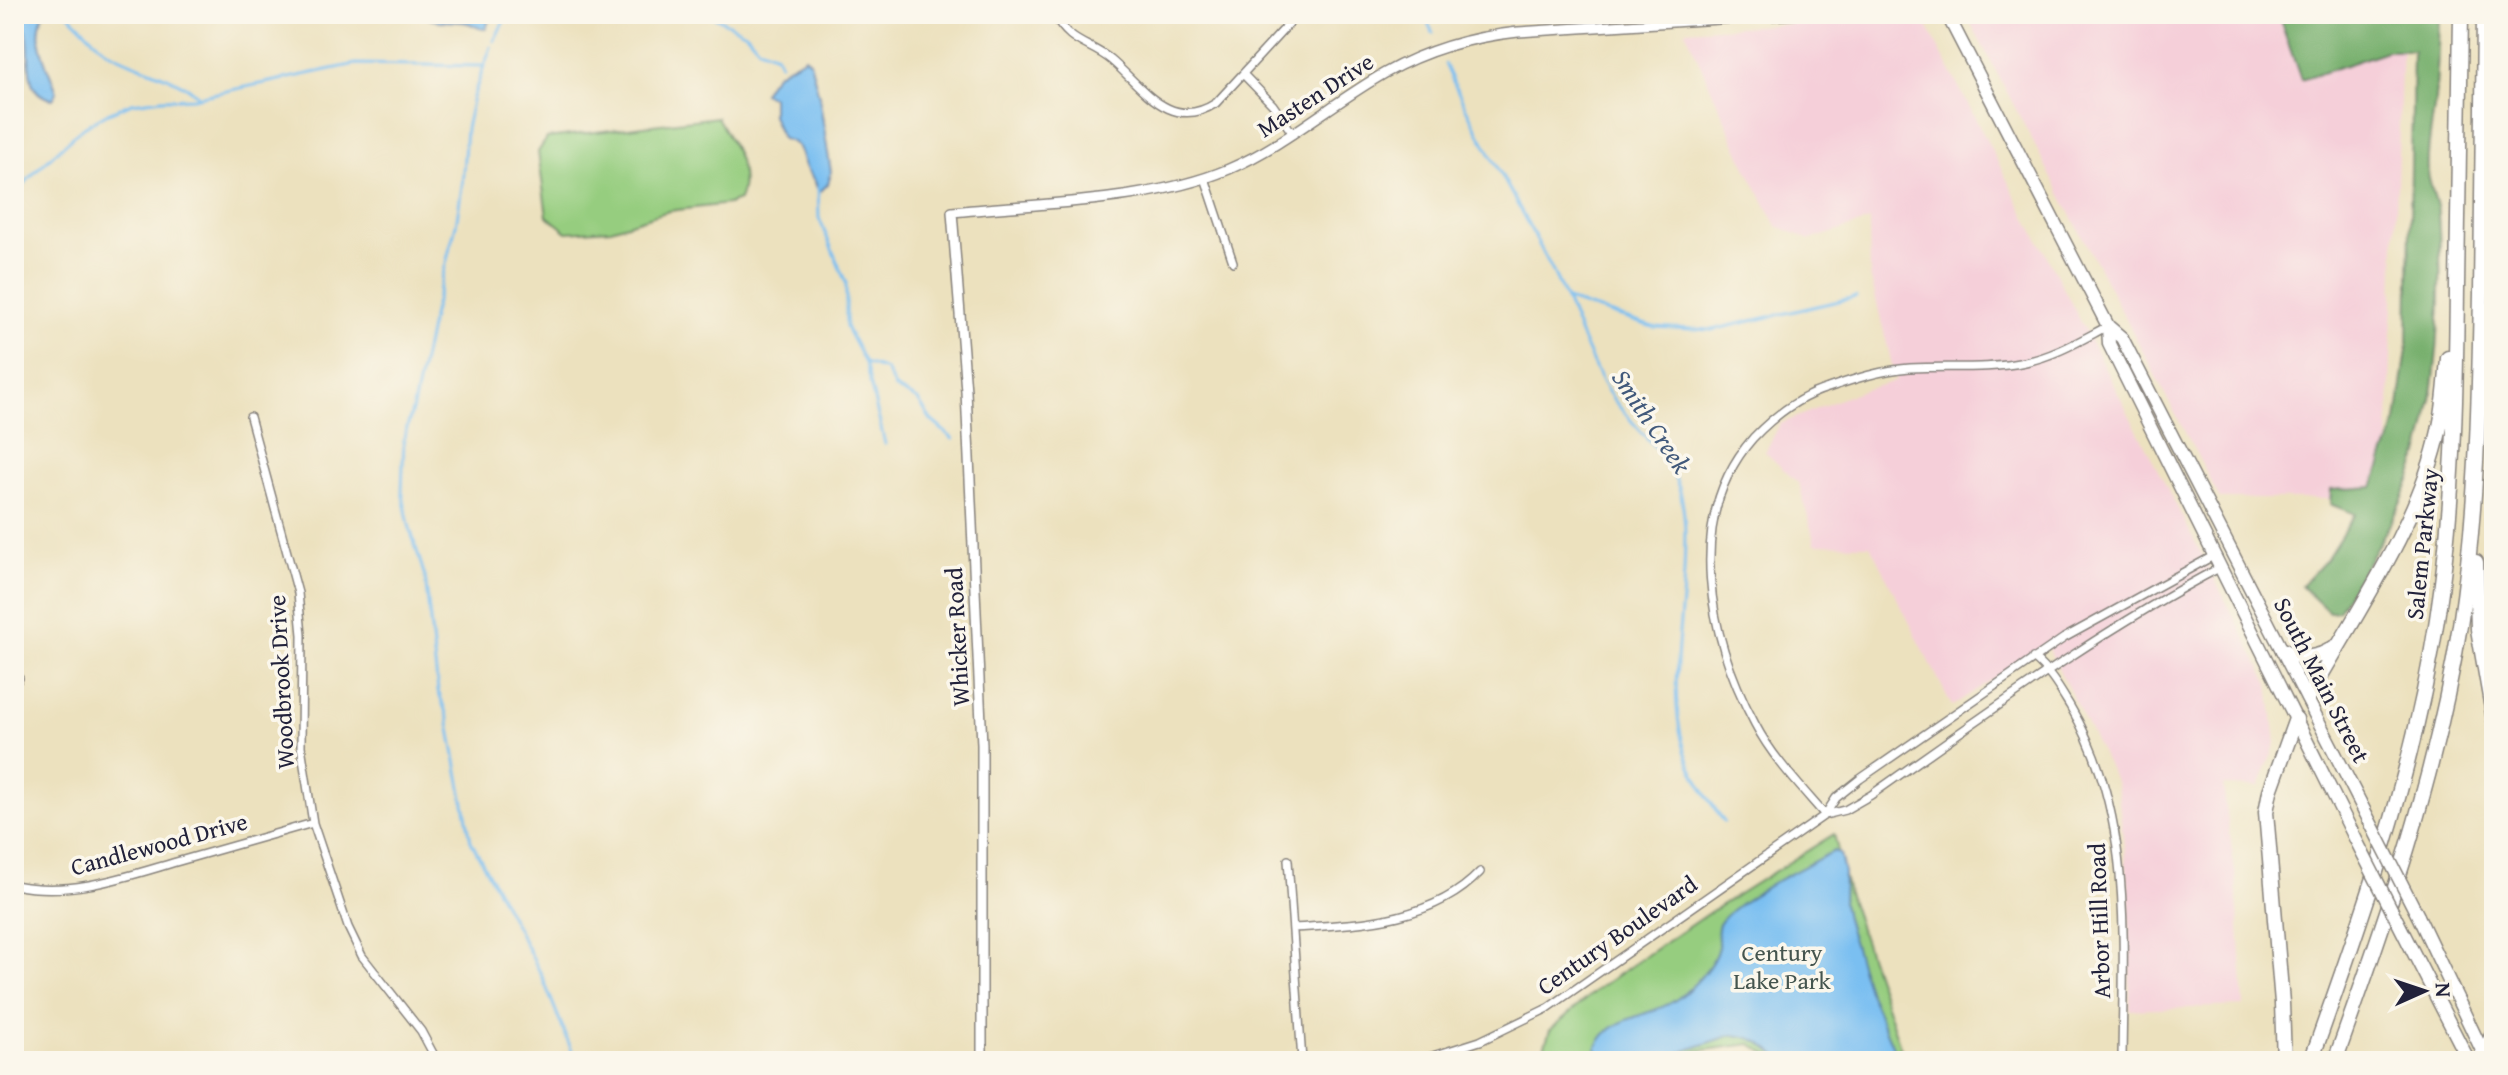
<svg xmlns="http://www.w3.org/2000/svg" width="2508" height="1075" font-family="'Gentium Book Plus',serif">
  <style>
    .built { fill: #f5cfd9 }
    .green { fill: #96cd7f; stroke: #5c785d; stroke-width: 2 }
    .forest { fill: #78b06e; stroke: #4d6954; stroke-width: 2 }
    .water { fill: #7abff1; stroke: #4e7096; stroke-width: 2 }
    .lines { fill: none; stroke-linecap: round; stroke-linejoin: round }
    .stream { stroke: #7abff1; stroke-width: 3 }
    .minor-casing { stroke: #87827c; stroke-width: 10 }
    .tertiary-casing { stroke: #87827c; stroke-width: 12 }
    .primary-casing { stroke: #87827c; stroke-width: 15 }
    .motorway-casing { stroke: #87827c; stroke-width: 17 }
    .minor { stroke: #fff; stroke-width: 7 }
    .tertiary { stroke: #fff; stroke-width: 9 }
    .primary { stroke: #fff; stroke-width: 12 }
    .motorway { stroke: #fff; stroke-width: 14 }
    .primary-bridge-casing { stroke: #87827c; stroke-width: 15; stroke-linecap: butt }
    .primary-bridge { stroke: #fff; stroke-width: 12 }
    .labels { text-anchor: middle; dominant-baseline: central; stroke-width: 7; stroke-linejoin: round; paint-order: stroke }
    .street-label { font-size: 24px; fill: #22223b; stroke: #fbf7ec }
    .park-label { font-size: 24px; fill: #45554f; stroke: #fbf7ec }
    .water-label { font-size: 26px; font-style: italic; fill: #41597b; stroke: #fbf7ec }
  </style>
  <rect width="100%" height="100%" fill="#fbf7ec"/>
  <filter id="ink" filterUnits="userSpaceOnUse"><feTurbulence type="fractalNoise" baseFrequency=".0125" numOctaves="2"/><feDisplacementMap in="SourceGraphic" scale="16" xChannelSelector="R" yChannelSelector="G"/><feConvolveMatrix kernelMatrix="1 2 1 2 8 2 1 2 1" color-interpolation-filters="sRGB"/></filter>
  <filter id="wash" filterUnits="userSpaceOnUse"><feTurbulence type="fractalNoise" baseFrequency=".006" numOctaves="4" result="noise"/><feDisplacementMap in="SourceGraphic" scale="32" xChannelSelector="R" yChannelSelector="G"/><feGaussianBlur stdDeviation="1.8" result="paint"/><feColorMatrix in="noise" values="0 0 0 0 0 0 0 0 0 0 0 0 0 0 0 0 0 1.4 0 .05"/><feComposite in="paint" operator="in"/></filter>
  <g filter="url(#wash)">
    <rect width="100%" height="100%" fill="#ece1be"/>
    <!-- built -->
    <path class="built" d="M1787,14H1921L2269,684L2276,743L2259,787L2223,786L2236,878L2244,1006L2130,1010L2129,890L2117,784L2046,644L1952,706L1870,545L1815,544L1799,484L1765,452L1780,424L1857,392L1896,381L1870,275L1869,221L1810,240L1777,226L1747,169L1685,30L1791,24Z
      M1966,14H2403L2386,499H2220Z"/>
    <!-- green -->
    <path class="green" d="M717,117C731,143 751,169 739,200L728,204L669,211L611,229L567,232L547,216L538,152L547,138Z
      M1834,834L1848,893L1905,1061H1779L1751,1044L1697,1051L1681,1061H1546L1542,1054L1550,1030L1597,989L1710,912Z"/>
    <!-- forest -->
    <path class="forest" d="M2278,14H2439C2438,42 2438,71 2435,99C2433,123 2426,147 2428,172C2429,186 2437,199 2438,213C2444,290 2439,406 2411,478C2394,525 2363,568 2338,611L2329,612L2301,586L2327,558L2355,514L2330,504L2331,490L2373,487L2397,421L2408,342L2413,51H2387L2301,80Z"/>
    <!-- water -->
    <path class="water" d="M14,14H44C31,40 48,67 57,92L53,99C19,94 34,53 26,30C24,24 19,19 14,14Z
      M422,14H491L486,29C477,30 476,25 468,23C452,19 434,25 422,14Z
      M805,57L810,61L819,96L831,172L828,184L821,191L817,188C815,178 811,177 807,170C798,155 805,144 782,139L772,115V97L763,93C779,65 782,73 805,57Z
      M1834,851L1840,854L1844,872L1843,903L1846,918L1868,990L1899,1061H1784C1764,1046 1759,1037 1732,1035L1655,1061H1602L1596,1049C1609,1014 1651,1018 1677,999C1692,988 1714,966 1718,947C1719,939 1715,929 1720,923C1734,900 1808,865 1834,851Z"/>
    <g class="lines">
      <!-- stream -->
      <path class="stream" d="M68,14C82,25 94,43 109,52C138,68 174,75 199,96
        M493,14L506,17L518,14
        M709,14L746,33L759,48L776,55L780,63
        M1423,14L1433,33
        M494,41L506,17
        M491,47L473,97L466,128L462,186L456,225L433,313L413,407L404,438L402,491L409,525L425,577L438,691L448,718L471,841L541,974L576,1061
        M1445,64C1477,136 1519,203 1554,274C1573,312 1585,354 1607,390C1628,424 1666,448 1679,488C1687,515 1685,544 1684,572C1681,632 1666,701 1688,759C1697,782 1710,802 1724,822
        M818,187L819,218L846,283V327L865,363L886,370L895,388L918,400L931,420L953,439
        M14,195L39,168L82,128L108,113L132,103L162,99L193,98L356,64L484,66
        M1567,300L1653,327L1712,330L1856,297
        M865,363L885,444"/>
    </g>
  </g>
  <g filter="url(#ink)">
    <g class="lines">
      <defs>
        <path id="minor" d="M1054,14C1070,45 1089,42 1111,60C1142,86 1170,133 1216,103L1296,16L1294,14
          M1243,74L1273,105L1293,134
          M1205,178L1233,262
          M250,417L298,593L302,635L301,746L313,823L348,927L362,956L421,1031L437,1061
          M2033,658C2050,672 2059,688 2070,706C2134,813 2123,941 2122,1061
          M14,685L19,678
          M1825,815C1800,786 1772,757 1755,724C1709,638 1683,518 1753,438C1774,416 1798,397 1828,388C1854,379 1882,370 1910,368C1948,366 1987,370 2025,362C2055,356 2081,340 2108,326
          M1825,815L1845,810L1871,795C1985,715 2097,632 2221,567
          M1288,860L1302,1061
          M14,885C73,897 127,876 183,860C226,848 270,835 313,823
          M1293,928C1357,924 1433,922 1480,872
          M141,1061L155,1057L166,1061
          M1417,1061L1480,1041L1548,1008L1825,815L1836,798L1860,779L2064,638L2215,555"/>
        <path id="tertiary" d="M982,1061V745L966,391L952,212C1039,203 1149,203 1229,169C1285,145 1332,103 1385,73C1426,50 1471,37 1518,32L1797,14"/>
        <path id="primary" d="M1947,14L2108,326L2122,338L2365,812
          M2108,326L2109,344L2356,840
          M2418,916L2487,1061
          M2409,944L2469,1061"/>
        <path id="motorway" d="M2476,562L2478,629L2494,720
          M2283,650C2301,660 2317,660 2335,647
          M2308,698C2353,618 2420,521 2439,431C2445,407 2446,382 2448,358
          M2483,1055L2494,1032
          M2284,1061L2282,1003L2266,812L2270,791L2296,719
          M2311,1061C2363,916 2414,772 2437,619C2454,509 2456,398 2457,287C2459,196 2460,105 2461,14
          M2335,1061C2387,917 2436,777 2460,625C2477,515 2479,404 2481,293C2482,200 2483,107 2484,14"/>
      </defs>
      <!-- minor casing -->
      <use href="#minor" class="minor-casing"/>
      <!-- tertiary casing -->
      <use href="#tertiary" class="tertiary-casing"/>
      <!-- primary casing -->
      <use href="#primary" class="primary-casing"/>
      <!-- motorway casing -->
      <use href="#motorway" class="motorway-casing"/>
      <!-- minor -->
      <use href="#minor" class="minor"/>
      <!-- tertiary -->
      <use href="#tertiary" class="tertiary"/>
      <!-- primary -->
      <use href="#primary" class="primary"/>
      <!-- motorway -->
      <use href="#motorway" class="motorway"/>
      <defs>
        <path id="primary-bridge" d="M2365,812L2418,916
          M2356,840L2409,944"/>
      </defs>
      <!-- primary-bridge casing -->
      <use href="#primary-bridge" class="primary-bridge-casing"/>
      <!-- primary-bridge -->
      <use href="#primary-bridge" class="primary-bridge"/>
    </g>
  </g>
  <g class="labels">
    <!-- street labels -->
    <g class="street-label">
      <text transform="translate(1315 95) rotate(-33)">Masten Drive</text>
      <text transform="translate(2422 544) rotate(-84)">Salem Parkway</text>
      <text transform="translate(957 637) rotate(-93)">Whicker Road</text>
      <text transform="translate(2322 680) rotate(63)">South Main Street</text>
      <text transform="translate(281 682) rotate(-93)">Woodbrook Drive</text>
      <text transform="translate(159 844) rotate(-15)">Candlewood Drive</text>
      <text transform="translate(2099 921) rotate(-92)">Arbor Hill Road</text>
      <text transform="translate(1617 935) rotate(-35)">Century Boulevard</text>
    </g>
    <!-- park labels -->
    <g class="park-label">
      <text x="1782" y="952">Century<tspan x="1782" dy="28">Lake Park</tspan></text>
    </g>
    <!-- water labels -->
    <g class="water-label">
      <text transform="translate(1652 421) rotate(56)">Smith Creek</text>
    </g>
  </g>
  <!-- margin -->
  <rect width="2508" height="1075" fill="none" stroke="#fbf7ec" stroke-width="48"/>
  <!-- north arrow -->
  <g transform="translate(2424 991) rotate(87)" stroke="#fbf7ec" stroke-width="6" paint-order="stroke">
  <path d="M0-6L14 30L0 20L-14 30Z" fill="#22223b"/>
  <text y="-12" font-size="22" font-weight="bold" text-anchor="middle" fill="#22223b">N</text>
  </g>
</svg>
